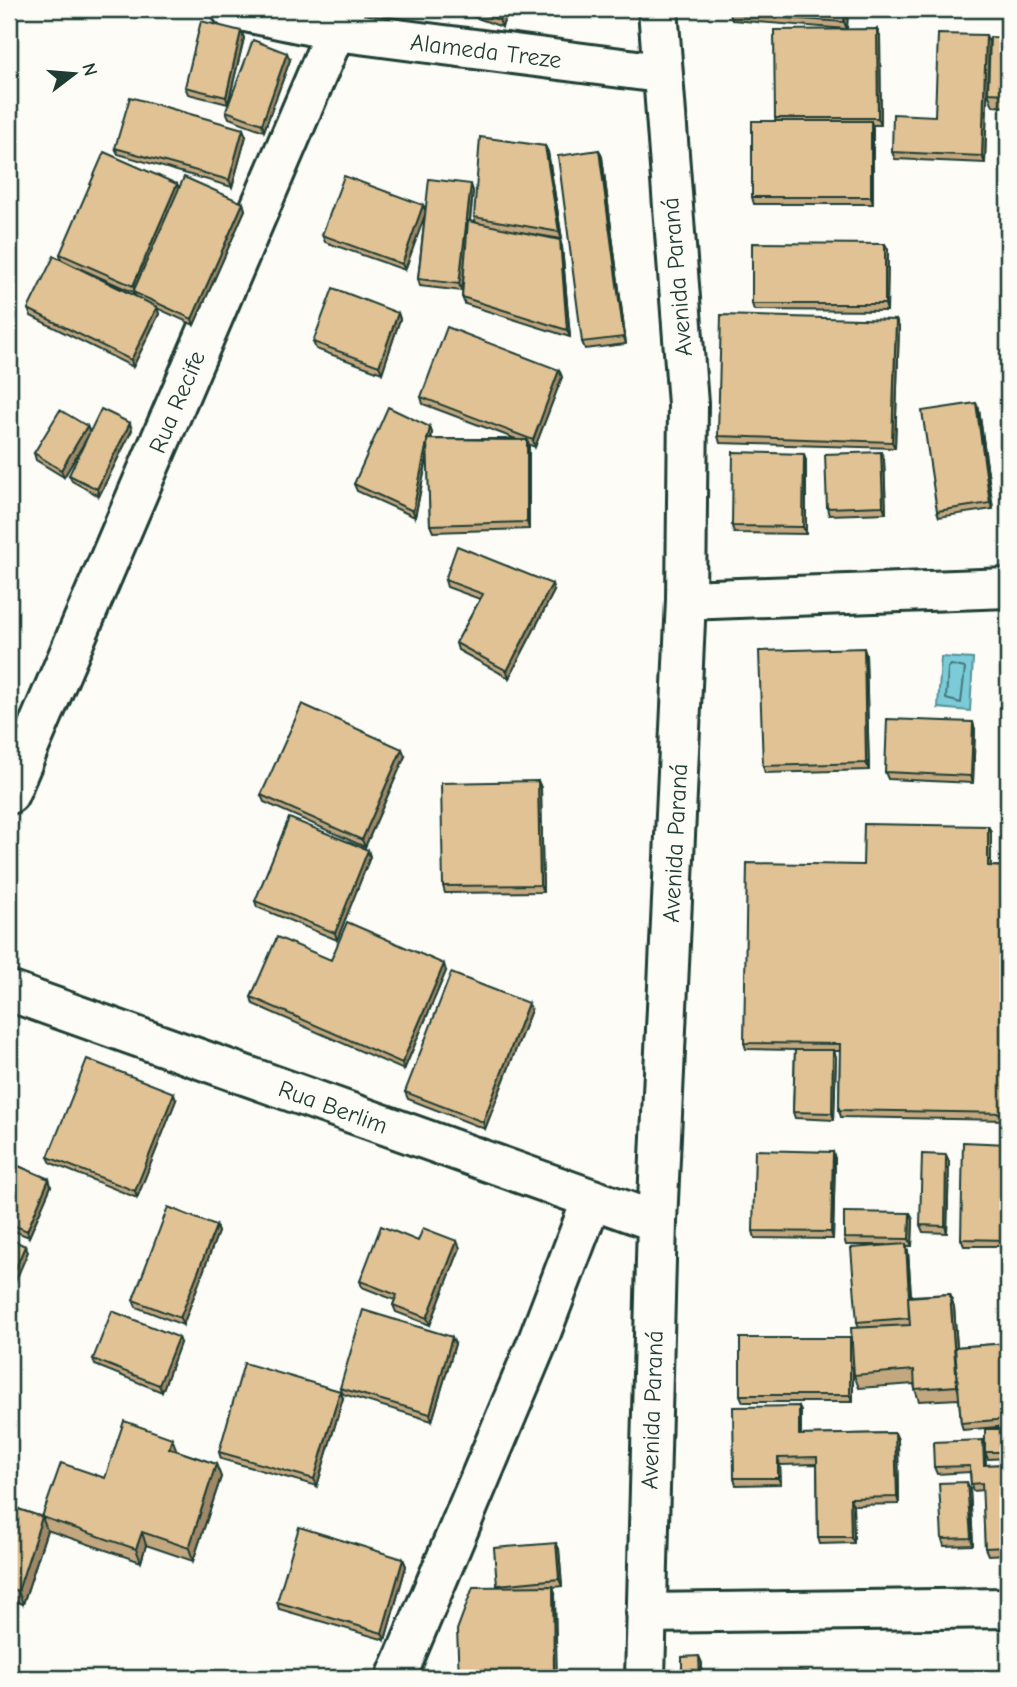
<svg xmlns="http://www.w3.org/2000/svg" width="1017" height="1687" font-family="'Comic Neue',sans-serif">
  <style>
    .water { fill: #7ccbd9; stroke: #579297; stroke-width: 2 }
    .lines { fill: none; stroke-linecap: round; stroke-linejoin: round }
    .shore { stroke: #447676; stroke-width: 2 }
    .minor-casing { stroke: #1f3d34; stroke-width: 44 }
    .minor { stroke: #fdfcf7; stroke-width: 38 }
    .wall { fill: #c2a77f; stroke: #1f3d34; stroke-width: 2; fill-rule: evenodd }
    .shaded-wall { fill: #9e8868; stroke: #1f3d34; stroke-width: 2 }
    .building { fill: #e1c294; stroke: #1f3d34; stroke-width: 2 }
    .labels { text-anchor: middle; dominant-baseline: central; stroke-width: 5; stroke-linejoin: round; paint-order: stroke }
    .street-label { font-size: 24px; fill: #1f3d34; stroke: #fdfcf7 }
  </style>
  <rect width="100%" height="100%" fill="#fdfcf7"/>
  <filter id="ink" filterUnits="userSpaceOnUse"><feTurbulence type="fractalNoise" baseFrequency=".0143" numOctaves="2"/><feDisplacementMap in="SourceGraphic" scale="14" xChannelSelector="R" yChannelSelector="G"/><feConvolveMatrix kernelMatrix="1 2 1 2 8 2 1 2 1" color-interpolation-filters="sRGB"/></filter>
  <g filter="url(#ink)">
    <!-- water -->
    <path class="water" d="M941,657L973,659L970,711L938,708Z"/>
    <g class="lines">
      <!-- shore -->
      <path class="shore" d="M951,665L965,668L961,703L946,699L948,668Z"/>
      <defs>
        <path id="minor" d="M231,9L336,31L660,73
          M686,600L1008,588
          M9,794L345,9
          M9,991L657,1222
          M646,1613L1008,1608
          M396,1678L537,1343L592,1199
          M645,1678L657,1222L686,600L688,404L658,9"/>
      </defs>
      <!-- minor casing -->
      <use href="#minor" class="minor-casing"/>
      <!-- minor -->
      <use href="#minor" class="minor"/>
    </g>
    <!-- wall -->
    <path class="wall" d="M452,9H508L502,27Z
      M848,9L847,29L732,20L730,14Z
      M877,29L880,36L881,125H872L873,128V204H754L752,197L776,121L775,118Z
      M241,31L244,38L228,104L188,94L185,87Z
      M1008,38V107L993,106L988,93Z
      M989,42L985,163L895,159L892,152L935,116Z
      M290,60L264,131L229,118L226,111Z
      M246,136L232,187L118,154L115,148Z
      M545,146L548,152L562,239L519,232L560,240L562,247L570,337L465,304L462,297L465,268L462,291L420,286L418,279L425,214L405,270L325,242L322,235L423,205L426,211L473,191L470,221L476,223L474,217Z
      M599,150L602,157L626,344L585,349L582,342Z
      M177,184L179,188L243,203L245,210L194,325L157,308L159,314L133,367L31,316L28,309L61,259L60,254ZM81,269L133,292L135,296Z
      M885,244L888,250L887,311L754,310L752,304Z
      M398,313L400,319L382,373L316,349L313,342Z
      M896,320L899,327L895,448L720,443L718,436Z
      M559,370L562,377L535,447L528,444L529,529L433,532L430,525L428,455L415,517L357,491L354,484L430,427L432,433L431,439H516L423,404L421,397Z
      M979,410L993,509L939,517L937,511Z
      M87,426L90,433L64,477L36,460L34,453Z
      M132,430L99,496L72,481L69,475Z
      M884,459L886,513L829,515L827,508Z
      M806,461V534L734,533L732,526Z
      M445,580L554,591L509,678L458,650L456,643L480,599L447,587Z
      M866,655L869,770L765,773L763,766Z
      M975,729L973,783L888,779L885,772Z
      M405,756L365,847L264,802L261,795Z
      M538,781L541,788L543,892L445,893L443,886Z
      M988,826L991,832V866L1008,867V1120L841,1117L839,1110L840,1051H834L836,1057L834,1120L795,1118L793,1112L795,1050L746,1049L744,1043L863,865Z
      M368,850L370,857L337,940L257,907L255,901Z
      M331,960L446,971L404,1070L253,1004L251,997Z
      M531,1010L485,1129L408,1099L405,1092Z
      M176,1100L137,1198L51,1163L48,1157Z
      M1008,1144V1332L1005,1326L1006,1246H964L961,1239Z
      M833,1152L835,1159L833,1239L755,1238L753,1231Z
      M946,1155L949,1162L947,1233L923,1232L920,1225Z
      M9,1162L49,1179L51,1186L29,1237L9,1229Z
      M910,1213L913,1220L912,1246H906L908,1251L911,1296L950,1294L954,1307L957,1347L1008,1343V1426L963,1430L961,1423L959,1399L919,1401L915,1389L914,1384L859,1388L854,1375L853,1361V1402H743L740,1395L850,1338L859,1328L857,1322L886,1245H846L844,1238Z
      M216,1226L218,1232L183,1325L136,1307L133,1300Z
      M418,1241L460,1248L430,1325L396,1312L393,1305L395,1300L362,1287L360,1281Z
      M180,1343L162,1392L95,1365L93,1359Z
      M455,1344L432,1421L343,1394L340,1388Z
      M343,1398L317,1486L221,1459L219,1452Z
      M799,1406L801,1412V1435L895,1433L898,1440L899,1504L853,1505L854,1543L820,1544L818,1537L817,1464L780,1465L781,1484L736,1485L734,1478Z
      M1008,1429V1458L988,1459L985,1452L986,1465L1008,1464V1554L988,1555L985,1548L983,1490L973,1491L971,1484L970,1472L937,1474L934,1467L983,1440L985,1446Z
      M177,1451L216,1464L221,1477L193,1561L146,1545L141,1562L47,1530L23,1604L9,1599V1506L42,1517L105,1478Z
      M970,1489L973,1545L944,1546L942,1539Z
      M556,1543L559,1549L562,1586L553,1587L555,1593L498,1587L497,1585Z
      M403,1559L406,1566L385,1640L279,1609L277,1602Z"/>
    <!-- shaded-wall -->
    <path class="shaded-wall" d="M503,9H508L502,27L499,20Z
      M845,9H848L847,29L844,22Z
      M877,29L880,36L881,125L878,118Z
      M241,31L244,38L228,104L226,97Z
      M986,35L989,42L985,163L982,156Z
      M287,53L290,60L264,131L262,124Z
      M871,121L873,128V204L871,197Z
      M243,129L246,136L232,187L229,180Z
      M545,146L548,152L562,239L559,232Z
      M599,150L602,157L626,344L624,337Z
      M177,184L180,190L136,293L133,286Z
      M471,184L473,191L462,291L459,284Z
      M243,203L245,210L194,325L192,319Z
      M423,205L426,212L405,270L402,264Z
      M560,240L562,247L570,337L567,330Z
      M885,244L888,250L887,311L885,304Z
      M157,307L159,314L133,367L131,360Z
      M398,313L400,319L382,373L379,366Z
      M896,320L899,327L895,448L892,442Z
      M559,370L562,377L535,447L533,440Z
      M976,403L979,410L993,509L990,503Z
      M130,423L132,430L99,496L97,489Z
      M87,426L90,433L64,477L61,470Z
      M430,427L432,433L415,517L413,511Z
      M527,440L529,446V529L527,522Z
      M881,452L884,459L886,513L883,506Z
      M804,454L806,461V534L803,527Z
      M552,584L554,591L509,678L507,671Z
      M864,648L866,655L869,770L866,763Z
      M973,722L975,729L973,783L971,776Z
      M16,723L19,730L9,748V737Z
      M402,749L405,756L365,847L362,840Z
      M538,781L541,788L543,892L540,885Z
      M988,826L991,832V873L988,866Z
      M368,850L370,857L337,940L335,933Z
      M444,964L446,971L404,1070L402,1063Z
      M528,1003L531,1010L485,1129L483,1122Z
      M833,1050L836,1057L834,1120L832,1113Z
      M174,1093L176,1100L137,1198L135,1191Z
      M833,1152L835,1159L833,1239L831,1232Z
      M946,1155L949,1162L947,1233L945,1226Z
      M49,1179L51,1186L29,1237L27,1231Z
      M910,1213L913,1220L912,1246L909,1239Z
      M216,1226L218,1232L183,1325L180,1318Z
      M457,1241L460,1248L430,1325L427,1318Z
      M906,1244L908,1251L913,1325L911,1318Z
      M25,1246L28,1252L9,1296V1284Z
      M950,1294L954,1307L961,1399L957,1386Z
      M178,1337L180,1343L162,1392L159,1385Z
      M452,1337L455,1344L432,1421L430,1414Z
      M850,1338L853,1345V1402L850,1395Z
      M9,1384L11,1391L9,1397Z
      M340,1391L343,1398L317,1486L314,1479Z
      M799,1406L801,1412V1442L799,1435Z
      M895,1433L898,1440L899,1504L897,1497Z
      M172,1438L177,1451L169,1448Z
      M983,1440L985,1446L986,1471L984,1465Z
      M778,1458L780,1465L781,1484L778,1478Z
      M216,1464L221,1477L193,1561L189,1548Z
      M967,1482L970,1489L973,1545L971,1538Z
      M850,1498L853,1505L854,1543L851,1537Z
      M42,1517L47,1530L23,1604L18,1591Z
      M142,1532L146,1545L141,1562L136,1549Z
      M556,1543L559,1549L562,1586L559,1579Z
      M403,1559L406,1566L385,1640L382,1633Z
      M553,1586L555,1593L557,1678H554Z
      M699,1656L702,1663V1678H700Z"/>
    <!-- building -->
    <path class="building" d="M468,9H503L499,20Z
      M730,9H845L844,22L730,14Z
      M201,21L241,31L226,97L185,87Z
      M877,29L878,118H775L774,30Z
      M938,34L986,35L982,156L892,152L893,114L935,116Z
      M990,37L1008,38V94L988,93Z
      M253,40L287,53L262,124L226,111Z
      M130,97L243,129L229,180L115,148Z
      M752,121H871V197H752Z
      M480,137L545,146L559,232L474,217Z
      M599,150L624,337L582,342L558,156Z
      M104,152L177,184L133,286L60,254Z
      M344,176L423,205L402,264L322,235Z
      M184,177L243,203L192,319L133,292Z
      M429,179L471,184L459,284L418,279Z
      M468,221L560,240L567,330L462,297Z
      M752,243L885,244V304H752Z
      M54,256L157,307L131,360L28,309Z
      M333,288L398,313L379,366L313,342Z
      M721,315L896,320L892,442L718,436Z
      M447,327L559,370L533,440L421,397Z
      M976,403L990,503L937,511L922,411Z
      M388,407L430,427L413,511L354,484Z
      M101,409L130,423L97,489L69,475Z
      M60,410L87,426L61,470L34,453Z
      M427,439L527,440V522L430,525Z
      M733,452L804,454L803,527L732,526Z
      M881,452L883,506L827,508L825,454Z
      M457,546L552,584L507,671L456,643L483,594L445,580Z
      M864,648L866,763L763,766L759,651Z
      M302,704L402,749L362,840L261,795Z
      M9,719L16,723L9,737Z
      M887,719L973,722L971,776L885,772Z
      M538,781L540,885L443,886L441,783Z
      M289,818L368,850L335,933L255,901Z
      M864,824L988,826V866L1008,867V1113L839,1110L840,1044L744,1043L747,863L863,865Z
      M347,922L444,964L402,1063L251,997L277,937L331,960Z
      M451,973L528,1003L483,1122L405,1092Z
      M795,1050H833L832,1113L793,1112Z
      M87,1059L174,1093L135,1191L48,1157Z
      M963,1142L1008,1144V1326H1005L1007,1240L961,1239Z
      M755,1150L833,1152L831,1232L753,1231Z
      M922,1154L946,1155L945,1226L920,1225Z
      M9,1162L49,1179L27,1231L9,1223Z
      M168,1207L216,1226L180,1318L133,1300Z
      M844,1212L910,1213L909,1239L844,1238Z
      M381,1226L418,1241L423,1228L457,1241L427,1318L393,1305L397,1295L360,1281Z
      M9,1238L25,1246L9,1284Z
      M906,1244L909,1297H908L909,1318L857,1322L851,1248Z
      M950,1294L957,1386L915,1389L914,1370L854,1375L851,1328L910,1325L908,1297Z
      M363,1310L452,1337L430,1414L340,1388Z
      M112,1311L178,1337L159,1385L93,1359Z
      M740,1338H850V1395H740Z
      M1008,1343V1386H1005L1008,1419L961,1423L955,1347Z
      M244,1363L340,1391L314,1479L219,1452Z
      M799,1406V1435L895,1433L897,1497L850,1498L851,1537H818L817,1457L778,1458V1478H734L733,1407Z
      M124,1421L172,1438L169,1448L216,1464L189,1548L142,1532L136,1549L42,1517L61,1463L105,1478Z
      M985,1429H1008V1452H985Z
      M983,1440L984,1465L1008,1464V1547L985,1548L982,1483L971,1484L970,1466L934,1467L933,1442Z
      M967,1482L971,1538L942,1539L939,1483Z
      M9,1506L42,1517L18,1591L9,1588Z
      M299,1527L403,1559L382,1633L277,1602Z
      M556,1543L559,1579L497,1585L494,1548Z
      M553,1586L554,1678H459L457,1630L473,1587Z
      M699,1656L700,1678L750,1677V1678H682V1657Z
      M767,1672H808V1678H767Z
      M813,1673H892V1678H813Z"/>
  </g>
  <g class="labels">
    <!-- street labels -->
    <g class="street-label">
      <text transform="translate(486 51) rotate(7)">Alameda Treze</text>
      <text transform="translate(677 277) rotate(-95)">Avenida Paraná</text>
      <text transform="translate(177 402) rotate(-67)">Rua Recife</text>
      <text transform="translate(675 843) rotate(-87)">Avenida Paraná</text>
      <text transform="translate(333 1107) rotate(20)">Rua Berlim</text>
      <text transform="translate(652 1410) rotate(-88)">Avenida Paraná</text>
    </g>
  </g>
  <!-- margin -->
  <rect width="1017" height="1687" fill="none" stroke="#fdfcf7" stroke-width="35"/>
  <rect x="18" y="18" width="982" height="1652" fill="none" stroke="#1f3d34" stroke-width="2.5" filter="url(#ink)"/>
  <!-- north arrow -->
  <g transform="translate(74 74) rotate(74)" stroke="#fdfcf7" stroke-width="5" paint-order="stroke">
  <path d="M0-5L12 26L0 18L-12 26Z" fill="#1f3d34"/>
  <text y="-10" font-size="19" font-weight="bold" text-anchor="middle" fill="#1f3d34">N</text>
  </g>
</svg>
